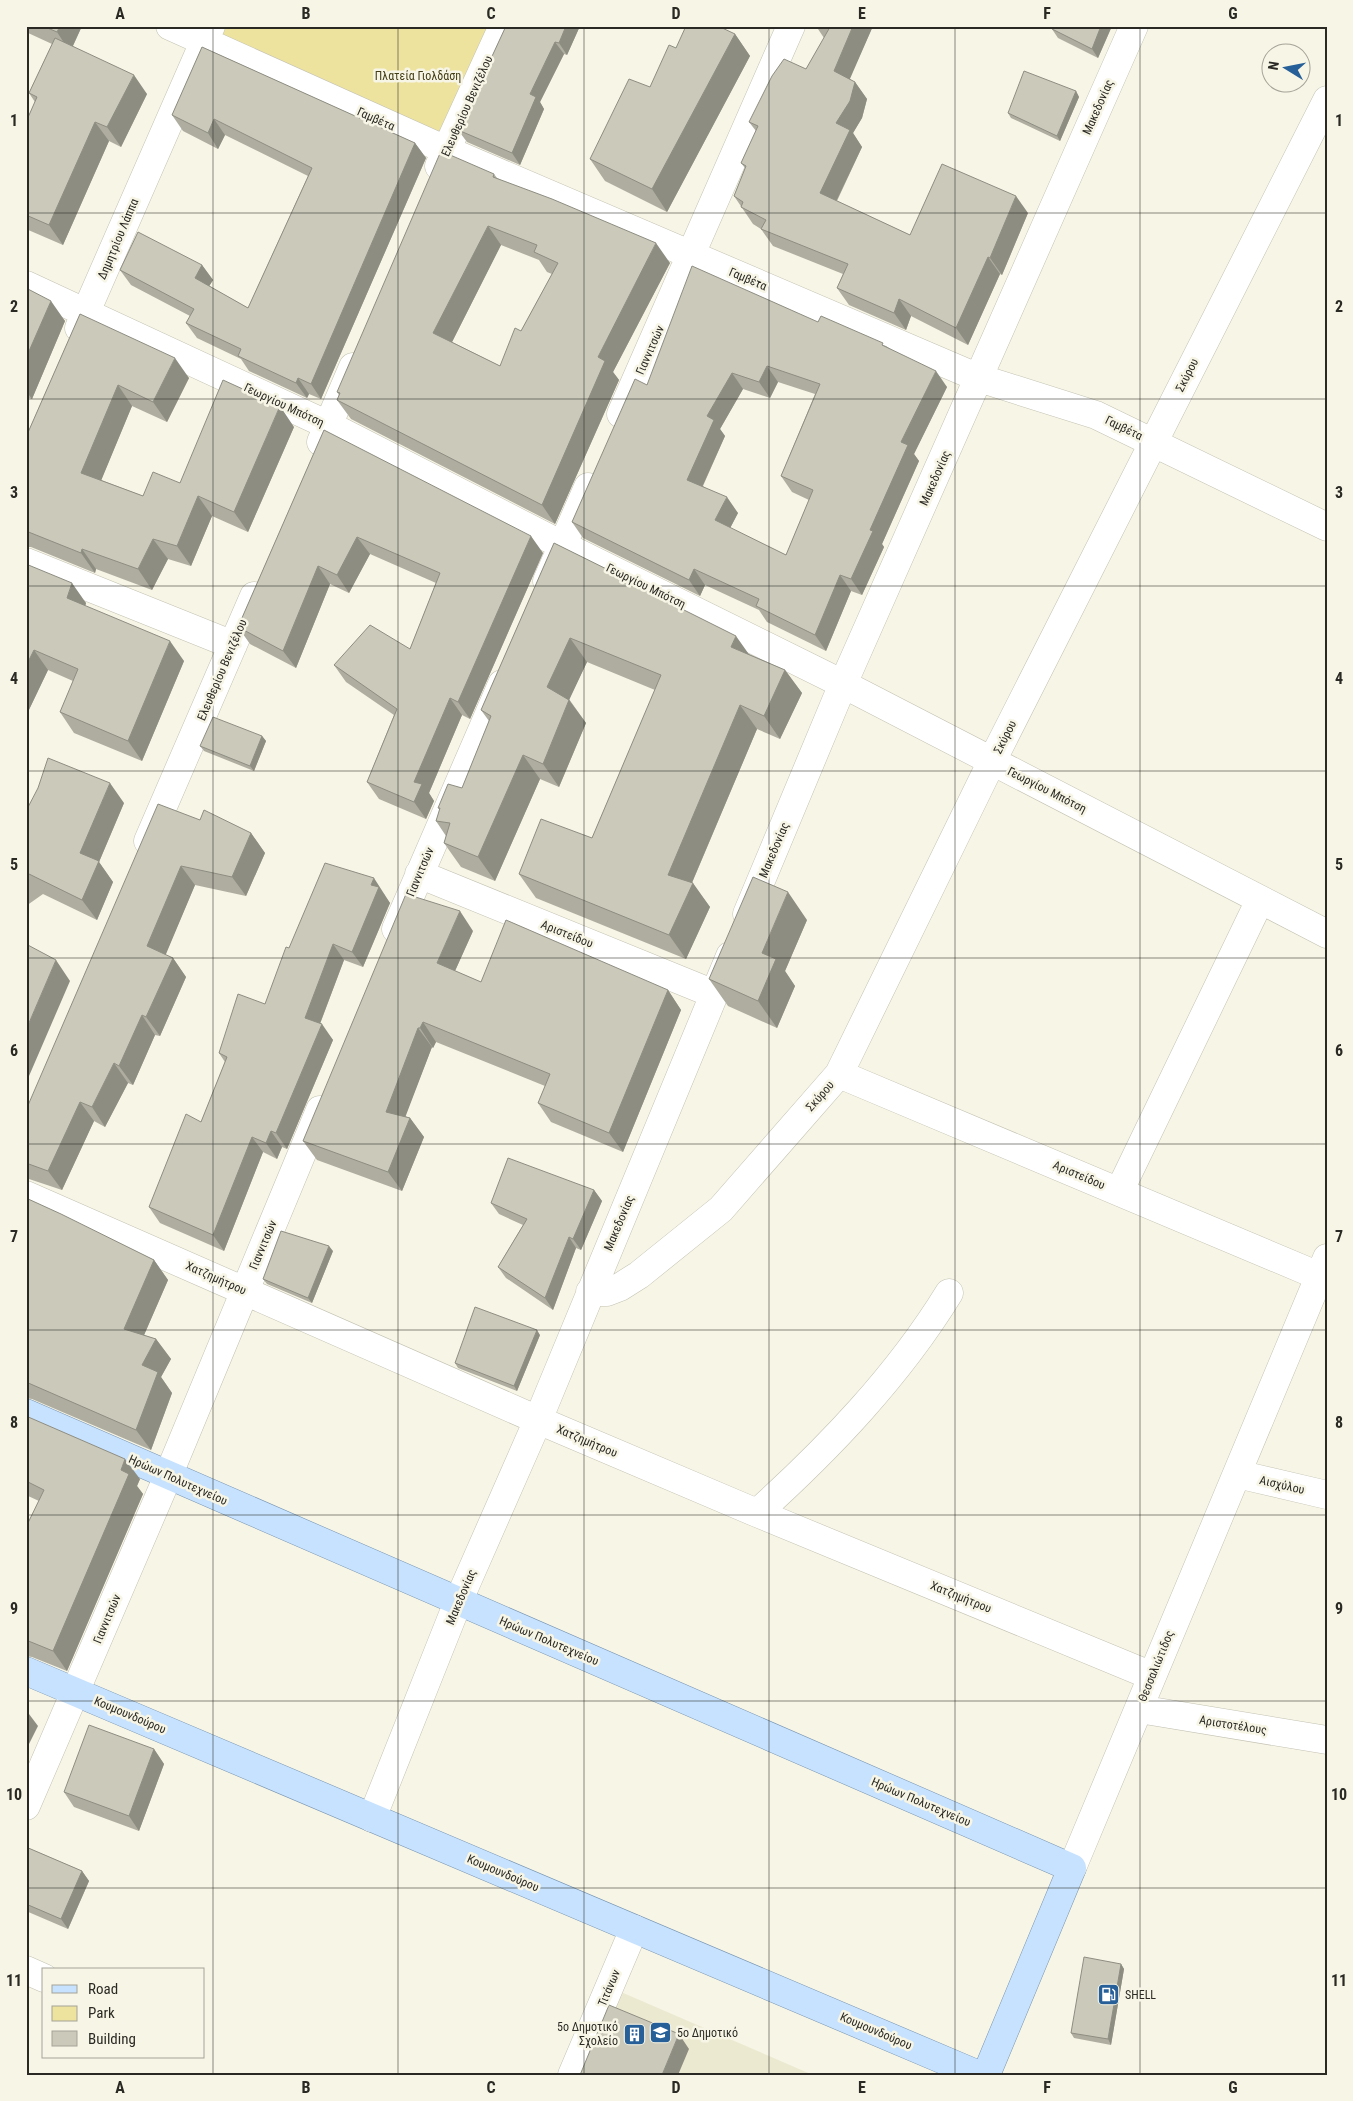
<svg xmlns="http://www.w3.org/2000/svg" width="1353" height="2101" font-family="'Roboto Condensed',sans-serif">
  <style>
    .built { fill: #ece9d1 }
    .green { fill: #ede39f }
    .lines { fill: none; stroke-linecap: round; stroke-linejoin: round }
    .minor-casing { stroke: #c4c2b3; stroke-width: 29 }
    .major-casing { stroke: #7794b2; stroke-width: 29 }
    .minor { stroke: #fff; stroke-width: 28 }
    .major { stroke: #c7e2fe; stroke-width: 28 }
    .wall { fill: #afada0; fill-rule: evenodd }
    .shaded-wall { fill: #8e8d82 }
    .building { fill: #cbc9ba; stroke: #8e8d82; fill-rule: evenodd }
    .grid { fill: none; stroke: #2a2924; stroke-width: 1; stroke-opacity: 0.55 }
    .labels { text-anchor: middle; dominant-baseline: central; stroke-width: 5; stroke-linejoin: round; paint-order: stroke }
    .park-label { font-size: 12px; fill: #433d15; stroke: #f7f5e5 }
    .street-label { font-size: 12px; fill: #2a2924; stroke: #f7f5e5 }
    .poi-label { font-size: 12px; fill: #2a2924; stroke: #f7f5e5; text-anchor: start }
    .neatline { fill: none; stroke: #2a2924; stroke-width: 2 }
    .grid-label { font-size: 16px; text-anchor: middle; font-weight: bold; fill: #2a2924 }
  </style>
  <rect width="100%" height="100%" fill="#f7f5e5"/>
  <!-- built -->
  <path class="built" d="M621,1992L813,2075H587Z"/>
  <!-- green -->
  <path class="green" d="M216,26H495L443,141L211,38Z"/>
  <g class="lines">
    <defs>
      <path id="minor" d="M170,26L446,150L979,378L1096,415L1327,527
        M439,166L503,26
        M26,285L328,425L562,545L843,684L1327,934
        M79,328L211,26
        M621,414L791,26
        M321,442L353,367
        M26,562L233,645
        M547,581L588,487
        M148,841L254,596
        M419,874L714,994
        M747,914L843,684L1134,26
        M396,929L502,684
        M839,1074L1319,1276
        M1119,1192L1260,900
        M26,1195L538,1420L757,1513L1152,1676
        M590,1292H607L620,1287L639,1275L721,1209L839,1074L992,761L1327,100
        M1237,1474L1327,1495
        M757,1513C829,1448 898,1376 949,1293
        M1139,1709L1327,1740
        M26,1806L168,1476L320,1110
        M372,1818L458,1602L538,1420L730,956
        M1072,1868L1327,1258
        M26,1970L44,1978
        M572,2075L634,1929"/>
      <path id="major" d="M26,1413L1072,1868L986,2075
        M26,1671L979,2075"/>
    </defs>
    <!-- minor casing -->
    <use href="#minor" class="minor-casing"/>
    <!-- major casing -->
    <use href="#major" class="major-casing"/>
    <!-- minor -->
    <use href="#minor" class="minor"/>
    <!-- major -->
    <use href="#major" class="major"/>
  </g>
  <!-- wall -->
  <path class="wall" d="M26,26H82L73,46L147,94L121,147L109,141L63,245L26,229V122L35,102L29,93L52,44L26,32Z
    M506,26H580L567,55L564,54L540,102L544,109L520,165L467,142L458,130Z
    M816,26H873L849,79L855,82L867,99L862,118L853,133L862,147L837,201L910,235L1028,213L1002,275L1000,274L968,345L911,316L906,330L849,305L837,288L843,274L773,246L761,229L753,224L734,196L745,168L741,163L756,131L749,122L806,69L824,38Z
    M1053,26H1112L1098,58L1058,38L1052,29Z
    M735,34L750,56L667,212L605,181L590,159L650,87L676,48Z
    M202,47L415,143L426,158L321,399L309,394L307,398L249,371L241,359L197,338L186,323L190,316L131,285L120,270L202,265L213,280L209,286L248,308L308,176L225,135L218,149L183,131L172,115Z
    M1076,91L1079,97L1060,141L1011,118L1008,113Z
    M494,174L497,178L670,263L613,372L619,380L555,524L351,419L337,400L339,395L337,392ZM501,245L539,260L547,272L552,274L521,331L500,366L452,342Z
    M26,288L65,321L32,399L26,397Z
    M80,314L189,378L167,422L132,406L101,480L143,496L180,483L294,427L248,532L212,516L191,566L168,559L152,590L96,569L95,573L31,547H26V437Z
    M818,322L886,346L947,387L914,454L919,461L882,544L884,547L862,595L851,591L826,651L767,622L759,610L705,585L700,596L583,538L572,522L647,385ZM778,382L815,394L781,476L792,492L809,500L786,555L730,528L738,513L703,486L725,436L720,429L743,389L770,398Z
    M324,430L543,553L470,719L462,715L429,793L434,801L426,819L379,799L367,782L394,715L346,682L334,665L410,649L436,583L370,554L349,593L330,584L296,668L250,644L238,627Z
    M554,543L669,600L672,604L749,654L785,670L802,693L780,739L757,729L692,883L710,907L686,959L536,898L519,874L592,838L655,690L587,662L569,699L586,723L559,787L540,779L495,881L461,867L444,843L446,836L436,821L440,810L438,808L462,788L489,721L481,710Z
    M26,564L86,603L85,606L184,661L142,761L74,733L60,712L73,681L48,670L26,716Z
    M262,736L266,741L254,771L204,751L200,746Z
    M124,803L99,862L113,882L97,920L43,894L26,906V811Z
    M200,820L251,833L265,853L246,896L195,885L165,955L173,958L186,977L160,1036L155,1035L133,1085L128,1083L105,1127L94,1121L62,1190L26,1178V1110Z
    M385,894L384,895L390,903L363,967L344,960L320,1024L333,1040L287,1149L282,1147L277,1159L263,1152L224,1251L160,1223L149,1207L201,1122L225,1062L219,1053L265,1004L289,948Z
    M807,920L785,971L795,986L777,1028L728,1006L709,979Z
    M473,931L455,971L481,982L668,990L681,1010L623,1152L551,1122L538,1103L545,1086L436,1042L433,1048L432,1047L405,1116L410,1118L424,1137L402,1191L317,1160L303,1141Z
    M594,1190L602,1201L581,1250L576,1248L553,1310L506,1278L498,1267L523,1225L499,1214L491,1203Z
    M26,1198L154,1260L168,1280L144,1335L156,1339L171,1359L161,1377L172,1393L151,1450L32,1399L26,1398Z
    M333,1251L312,1303L267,1284L263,1279Z
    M540,1335L517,1391L458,1368L455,1363Z
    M26,1416L140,1479L137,1486L143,1494L67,1671L32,1657L26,1656V1527L39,1501L26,1495Z
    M154,1749L164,1764L139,1831L74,1807L64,1792Z
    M26,1847L82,1871L89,1881L68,1929L26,1911Z
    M1121,1964L1124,1969L1111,2045L1074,2038L1071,2033Z"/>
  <!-- shaded-wall -->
  <path class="shaded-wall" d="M60,26H82L70,52L57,32Z
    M566,26H580L567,55L559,43Z
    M853,26H873L846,88L834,71Z
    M1101,26H1112L1098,58L1092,49Z
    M735,34L750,56L667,212L652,189Z
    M555,42L564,54L540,102L544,109L520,165L512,153L530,94Z
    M134,75L147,94L121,147L107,127Z
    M855,82L867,99L862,118L853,133L862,147L832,210L820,193L836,123Z
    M1076,91L1079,97L1060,141L1057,136Z
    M214,119L225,135L218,149L208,133Z
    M95,122L109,141L63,245L49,225Z
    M415,143L426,158L321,399L311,384Z
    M1016,196L1028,213L1002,275L990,258Z
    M488,226L501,245L447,352L433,333Z
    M656,243L670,263L613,372L619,380L555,524L542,505L598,357Z
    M988,257L1000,274L968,345L956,328Z
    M202,265L213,280L205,293L195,278Z
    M899,299L911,316L906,330L894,313Z
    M51,301L65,321L32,399L26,391V358Z
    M175,358L189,378L167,422L153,402Z
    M767,366L778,382L770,398L759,382Z
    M936,371L947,387L914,454L919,461L882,544L884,547L862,595L851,579L870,530L901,442Z
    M732,373L743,389L720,429L725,436L698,496L687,480L707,416Z
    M298,378L309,394L307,398L296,383Z
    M118,385L132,406L96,493L81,473Z
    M280,406L294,427L248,532L234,512Z
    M198,496L212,516L191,566L177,546Z
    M727,497L738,513L726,536L715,520Z
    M531,536L543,553L470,719L458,702Z
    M357,537L370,554L349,593L337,575Z
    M153,539L168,559L152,590L138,569Z
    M82,549L96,569L95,573L81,553Z
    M318,566L330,584L296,668L283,651Z
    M694,569L705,585L700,596L689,580Z
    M840,575L851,591L826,651L815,635Z
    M72,583L86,603L82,618L67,598Z
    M736,636L753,660L731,647Z
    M570,638L587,662L564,711L547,687Z
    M170,641L184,661L142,761L128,741Z
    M34,650L48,670L26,716V666Z
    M785,670L802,693L780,739L764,716Z
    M450,698L462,715L429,793L434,801L426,819L414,802V782Z
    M569,700L586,723L559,787L543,764Z
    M740,705L757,729L685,899L668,875Z
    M262,736L266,741L254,771L250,766Z
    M523,755L540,779L495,881L478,857Z
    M110,783L124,803L99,862L113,882L97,920L82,900L80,853Z
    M251,833L265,853L246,896L232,877Z
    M181,866L195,885L161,966L147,946Z
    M374,878L390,903L363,967L352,952L371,885Z
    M693,883L710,907L686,959L669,935Z
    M788,892L807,920L785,971L795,986L777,1028L758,1001L762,953Z
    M460,911L473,931L450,982L437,963Z
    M333,944L344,960L316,1034L305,1018Z
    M173,958L186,977L160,1036L146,1017Z
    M56,960L70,981L26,1083V1030Z
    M668,990L681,1010L623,1152L609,1133Z
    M142,1015L155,1035L133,1085L119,1066Z
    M423,1022L436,1042L433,1048L420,1028Z
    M322,1024L333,1040L287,1149L276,1133Z
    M418,1028L432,1047L400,1131L386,1112Z
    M114,1063L128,1083L105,1127L92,1107Z
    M80,1102L94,1121L62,1190L48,1171Z
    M410,1118L424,1137L402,1191L388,1172Z
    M271,1131L282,1147L277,1159L266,1143Z
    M252,1137L263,1152L224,1251L213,1235Z
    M594,1190L602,1201L581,1250L573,1239Z
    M569,1237L576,1248L553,1310L545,1298Z
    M329,1246L333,1251L312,1303L308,1298Z
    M154,1260L168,1280L138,1349L124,1329Z
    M537,1330L540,1335L517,1391L514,1386Z
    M156,1339L171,1359L161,1377L172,1393L151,1450L136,1430L142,1365Z
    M125,1459L140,1479L137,1486L143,1494L67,1671L53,1651Z
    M26,1710L38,1726L26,1750Z
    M154,1749L164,1764L139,1831L129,1816Z
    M82,1871L89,1881L68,1929L61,1919Z
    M1121,1964L1124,1969L1111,2045L1108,2039Z
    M679,2034L689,2049L678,2075H662Z"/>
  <!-- building -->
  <path class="building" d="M43,26H60L57,32Z
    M506,26H566L559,43L555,42L530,94L536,97L512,153L458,130Z
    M686,26H718L735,34L652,189L590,159L629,79L650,87L669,45L676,48Z
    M827,26H853L834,71L855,82L850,101L836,123L850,130L820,193L910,235L942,164L1016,196L990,258L988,257L956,328L899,299L894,313L837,288L848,264L761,229L766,220L741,207L743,202L734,196L746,166L741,163L758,126L749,122L772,76L784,59L806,69L830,27Z
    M1053,26H1101L1092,49L1052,29Z
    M55,38L134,75L107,127L95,122L49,225L26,215V122L37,97L29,93Z
    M202,47L415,143L311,384L298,378L296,383L238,356L241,349L186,323L194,309L120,270L138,232L202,265L195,278L248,308L312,168L214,119L208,133L172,115Z
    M1024,71L1076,91L1057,136L1008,113Z
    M441,151L494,174L493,177L552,199L656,243L598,357L605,361L542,505L337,400L340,393L337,392ZM488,226L537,245L534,252L558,263L521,331L515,328L500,366L433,333Z
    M692,266L818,322L821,316L883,343L882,345L936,371L901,442L908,445L870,530L873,531L851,579L840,575L815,635L756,606L759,599L694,569L689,580L572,522L635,379L647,385ZM767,366L820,384L781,476L813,490L786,555L715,520L727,497L687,480L714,420L707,416L732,373L759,382Z
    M26,288L51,301L26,358Z
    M80,314L175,358L153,402L118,385L81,473L143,496L153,472L180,483L223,380L280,406L234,512L198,496L177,546L153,539L138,569L82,549L81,553L26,531V437Z
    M324,430L531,536L458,702L450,698L414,782L422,784L414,802L367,782L397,709L334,665L370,625L410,649L440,573L357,537L337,575L318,566L283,651L238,627Z
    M554,543L669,600L668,602L736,636L731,647L785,670L764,716L740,705L668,875L693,883L669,935L519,874L541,819L592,838L661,675L570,638L547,687L569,700L543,764L523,755L478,857L444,843L450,823L436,821L440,808H438L448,784L462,788L491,716L481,710Z
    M26,564L72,583L67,598L170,641L128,741L60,712L78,669L34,650L26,666Z
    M213,717L262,736L250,766L200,746Z
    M48,758L110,783L80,853L99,861L82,900L29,874L26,876V811L38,788Z
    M158,804L200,820L204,810L251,833L232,877L181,866L147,946L173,958L146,1017L142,1015L119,1066L114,1063L92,1107L80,1102L48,1171L26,1163V1110Z
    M325,863L374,878L371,885L379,887L352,952L333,944L305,1018L322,1024L276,1133L271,1131L266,1143L252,1137L213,1235L149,1207L186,1114L201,1122L227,1057L219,1053L238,994L265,1004L286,947L289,948Z
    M753,877L788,892L762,953L776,959L758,1001L709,979Z
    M406,894L460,911L437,963L481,982L506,920L668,990L609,1133L538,1103L550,1074L423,1022L420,1028H418L386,1112L410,1118L388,1172L303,1141Z
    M26,944L56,960L26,1030Z
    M508,1158L594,1190L573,1239L569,1237L545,1298L498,1267L527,1219L491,1203Z
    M26,1198L61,1214L154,1260L124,1329L156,1339L142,1365L158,1372L136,1430L26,1382Z
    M281,1231L329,1246L308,1298L263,1279Z
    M475,1307L537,1330L514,1386L455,1363Z
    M26,1416L125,1459L121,1470L129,1474L53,1651L26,1640V1527L44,1490L26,1481Z
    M89,1725L154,1749L129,1816L64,1792Z
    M26,1847L82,1871L61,1919L26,1904Z
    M1084,1957L1121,1964L1108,2039L1071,2033Z
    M609,2005L679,2034L662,2075H580Z"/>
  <!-- grid -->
  <path class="grid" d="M213,26V2075M398,26V2075M584,26V2075M769,26V2075M955,26V2075M1140,26V2075M26,213H1327M26,399H1327M26,586H1327M26,771H1327M26,958H1327M26,1144H1327M26,1330H1327M26,1515H1327M26,1701H1327M26,1888H1327"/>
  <!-- icons -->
  <defs>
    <symbol id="fuel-square" viewBox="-11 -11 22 22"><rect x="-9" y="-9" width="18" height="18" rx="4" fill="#276098" stroke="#f7f5e5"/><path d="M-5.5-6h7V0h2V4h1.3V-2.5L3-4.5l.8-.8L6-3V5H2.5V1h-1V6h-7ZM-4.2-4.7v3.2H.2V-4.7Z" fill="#fff"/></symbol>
    <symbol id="school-square" viewBox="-11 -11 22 22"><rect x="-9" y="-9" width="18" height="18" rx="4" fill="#276098" stroke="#f7f5e5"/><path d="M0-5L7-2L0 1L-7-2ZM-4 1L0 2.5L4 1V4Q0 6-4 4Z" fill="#fff"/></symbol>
    <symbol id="building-square" viewBox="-11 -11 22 22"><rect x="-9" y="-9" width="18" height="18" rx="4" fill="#276098" stroke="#f7f5e5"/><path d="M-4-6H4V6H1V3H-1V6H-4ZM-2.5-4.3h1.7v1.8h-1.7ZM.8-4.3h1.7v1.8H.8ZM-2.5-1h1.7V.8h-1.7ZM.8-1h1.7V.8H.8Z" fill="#fff"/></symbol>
  </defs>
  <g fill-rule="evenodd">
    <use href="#fuel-square" x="1096" y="1982" width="25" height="25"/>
    <use href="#school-square" x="648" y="2020" width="25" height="25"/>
    <use href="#building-square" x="622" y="2022" width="25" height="25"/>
  </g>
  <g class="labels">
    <!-- park labels -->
    <g class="park-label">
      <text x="418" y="76">Πλατεία Γιολδάση</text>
    </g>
    <!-- street labels -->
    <g class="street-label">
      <text transform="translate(467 106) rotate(-66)">Ελευθερίου Βενιζέλου</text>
      <text transform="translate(1098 107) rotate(-66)">Μακεδονίας</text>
      <text transform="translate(376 119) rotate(24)">Γαμβέτα</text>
      <text transform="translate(118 239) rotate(-67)">Δημητρίου Λάππα</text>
      <text transform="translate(748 279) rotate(23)">Γαμβέτα</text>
      <text transform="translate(650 350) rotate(-66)">Γιαννιτσών</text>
      <text transform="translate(1187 375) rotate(-63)">Σκύρου</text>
      <text transform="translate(284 405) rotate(25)">Γεωργίου Μπότση</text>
      <text transform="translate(1124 428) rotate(26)">Γαμβέτα</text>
      <text transform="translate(935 478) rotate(-66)">Μακεδονίας</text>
      <text transform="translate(646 586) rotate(26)">Γεωργίου Μπότση</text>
      <text transform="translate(222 670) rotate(-67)">Ελευθερίου Βενιζέλου</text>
      <text transform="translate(1005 737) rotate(-63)">Σκύρου</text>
      <text transform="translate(1047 790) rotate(27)">Γεωργίου Μπότση</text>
      <text transform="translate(774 850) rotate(-67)">Μακεδονίας</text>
      <text transform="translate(420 872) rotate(-67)">Γιαννιτσών</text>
      <text transform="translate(567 934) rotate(22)">Αριστείδου</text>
      <text transform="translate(820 1096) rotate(-49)">Σκύρου</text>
      <text transform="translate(1079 1175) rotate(23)">Αριστείδου</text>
      <text transform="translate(619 1223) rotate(-67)">Μακεδονίας</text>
      <text transform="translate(263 1245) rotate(-67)">Γιαννιτσών</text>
      <text transform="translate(216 1278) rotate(24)">Χατζημήτρου</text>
      <text transform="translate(587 1441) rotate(23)">Χατζημήτρου</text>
      <text transform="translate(178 1480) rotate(24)">Ηρώων Πολυτεχνείου</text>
      <text transform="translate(1282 1485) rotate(13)">Αισχύλου</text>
      <text transform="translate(461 1597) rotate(-67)">Μακεδονίας</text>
      <text transform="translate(961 1597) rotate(22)">Χατζημήτρου</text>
      <text transform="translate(107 1619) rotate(-67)">Γιαννιτσών</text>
      <text transform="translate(549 1641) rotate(23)">Ηρώων Πολυτεχνείου</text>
      <text transform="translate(1156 1666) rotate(-68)">Θεσσαλιώτιδος</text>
      <text transform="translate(130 1715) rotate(23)">Κουμουνδούρου</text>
      <text transform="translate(1233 1725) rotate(9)">Αριστοτέλους</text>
      <text transform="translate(921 1802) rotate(23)">Ηρώων Πολυτεχνείου</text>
      <text transform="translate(503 1873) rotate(23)">Κουμουνδούρου</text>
      <text transform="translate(609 1988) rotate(-67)">Τιτάνων</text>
      <text transform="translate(876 2031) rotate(23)">Κουμουνδούρου</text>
    </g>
    <!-- poi labels -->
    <g class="poi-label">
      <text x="1125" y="1995">SHELL</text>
      <text x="618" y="2027" text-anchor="end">5ο Δημοτικό<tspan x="618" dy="14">Σχολείο</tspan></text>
      <text x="677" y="2033">5ο Δημοτικό</text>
    </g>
  </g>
  <!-- border -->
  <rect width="1353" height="2101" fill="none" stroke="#f7f5e5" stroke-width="55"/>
  <!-- legend -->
  <rect x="42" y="1968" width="162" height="90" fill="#f7f5e5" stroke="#a5a398"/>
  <rect x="52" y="1985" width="25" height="8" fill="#c7e2fe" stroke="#a5a398"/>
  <text x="88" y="1994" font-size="15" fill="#2a2924">Road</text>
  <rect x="52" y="2006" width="25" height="15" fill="#ede39f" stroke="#a5a398"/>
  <text x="88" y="2018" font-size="15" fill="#2a2924">Park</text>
  <rect x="52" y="2031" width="25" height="15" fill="#cbc9ba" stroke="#a5a398"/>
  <text x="88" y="2044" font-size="15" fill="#2a2924">Building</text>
  <!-- north arrow -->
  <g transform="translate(1286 68) rotate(280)"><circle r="24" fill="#f7f5e5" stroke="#a5a398"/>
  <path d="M0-4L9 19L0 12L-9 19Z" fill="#276098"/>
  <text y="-8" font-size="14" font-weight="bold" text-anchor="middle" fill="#2a2924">N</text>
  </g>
  <rect x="28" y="28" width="1298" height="2046" class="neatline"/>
  <g class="grid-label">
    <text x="120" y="19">A</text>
    <text x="306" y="19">B</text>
    <text x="491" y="19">C</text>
    <text x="676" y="19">D</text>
    <text x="862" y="19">E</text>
    <text x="1047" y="19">F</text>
    <text x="1233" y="19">G</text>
    <text x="14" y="126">1</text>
    <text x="1339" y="126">1</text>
    <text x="14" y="312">2</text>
    <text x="1339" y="312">2</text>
    <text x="14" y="498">3</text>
    <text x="1339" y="498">3</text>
    <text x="14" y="684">4</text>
    <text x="1339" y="684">4</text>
    <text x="14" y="870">5</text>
    <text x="1339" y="870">5</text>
    <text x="14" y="1056">6</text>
    <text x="1339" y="1056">6</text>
    <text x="14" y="1242">7</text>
    <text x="1339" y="1242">7</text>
    <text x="14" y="1428">8</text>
    <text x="1339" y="1428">8</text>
    <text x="14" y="1614">9</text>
    <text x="1339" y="1614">9</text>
    <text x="14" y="1800">10</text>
    <text x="1339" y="1800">10</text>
    <text x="14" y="1986">11</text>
    <text x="1339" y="1986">11</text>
    <text x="120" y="2093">A</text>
    <text x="306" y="2093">B</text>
    <text x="491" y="2093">C</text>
    <text x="676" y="2093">D</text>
    <text x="862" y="2093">E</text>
    <text x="1047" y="2093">F</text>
    <text x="1233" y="2093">G</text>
  </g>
</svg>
